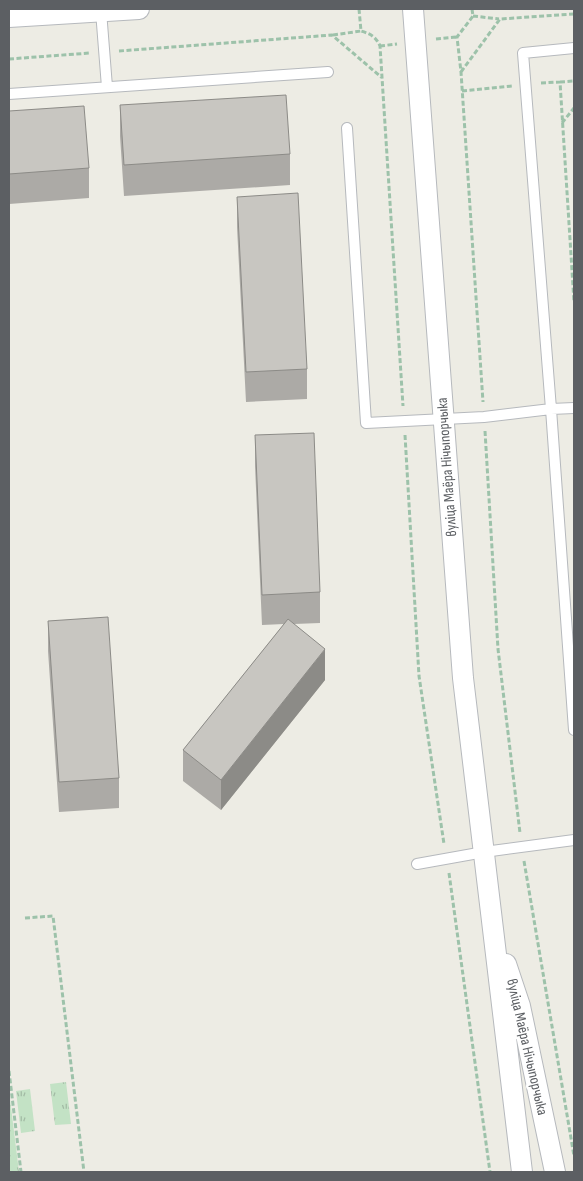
<svg xmlns="http://www.w3.org/2000/svg" width="583" height="1181" font-family="'Sofia Sans Condensed',sans-serif">
  <style>
    .grass { fill: url(#grass-tufts) }
    .lines { fill: none; stroke-linecap: round; stroke-linejoin: round }
    .lane-casing { stroke: #b6b9bd; stroke-width: 12 }
    .street-casing { stroke: #b6b9bd; stroke-width: 22 }
    .path { stroke: #9dc2aa; stroke-width: 3; stroke-dasharray: 5 2.5; stroke-linecap: butt }
    .lane { stroke: #fff; stroke-width: 10 }
    .street { stroke: #fff; stroke-width: 20 }
    .wall { fill: #acaaa6 }
    .shaded-wall { fill: #8c8b87 }
    .building { fill: #c8c6c1; stroke: #8c8b87 }
    .labels { text-anchor: middle; dominant-baseline: central; stroke-width: 5; stroke-linejoin: round; paint-order: stroke }
    .street-label { font-size: 15px; fill: #5c5f63; stroke: #fff }
  </style>
  <defs>
    <pattern id="grass-tufts" width="24" height="20" patternUnits="userSpaceOnUse" patternTransform="scale(1.25)"><rect width="24" height="20" fill="#c3e2c5"/><path d="M3 7l-1-3M5 7V3M7 7l1-3M15 17l-1-3M17 17v-4M19 17l1-3" fill="none" stroke="#a2baa4"/></pattern>
  </defs>
  <rect width="100%" height="100%" fill="#edece4"/>
  <!-- grass -->
  <path class="grass" d="M66,1082L71,1124L55,1125L50,1084Z
    M30,1089L35,1131L21,1133L16,1091Z
    M9,1091L19,1172H9Z"/>
  <g class="lines">
    <defs>
      <path id="lane" d="M101,11L107,87
        M574,48L523,53L551,409L574,408
        M9,94L328,72
        M347,128L366,423L484,417L551,409L574,730
        M417,864L484,852L574,840"/>
      <path id="street" d="M413,9L463,678L522,1172
        M9,17L139,9
        M506,964L520,1006L555,1172"/>
    </defs>
    <!-- lane casing -->
    <use href="#lane" class="lane-casing"/>
    <!-- street casing -->
    <use href="#street" class="street-casing"/>
    <!-- path -->
    <path class="path" d="M359,9L361,31C371,34 376,37 380,46L403,406
      M472,9L473,16L457,37L461,72L483,402
      M473,16L499,19
      M333,35L361,31
      M436,39L457,37
      M380,46L397,44
      M119,51L332,35L381,77
      M9,59L90,53
      M461,72L500,19L574,14
      M560,82L574,81
      M541,83L560,82L574,302
      M462,91L512,86
      M562,123L574,108
      M485,431L498,649L520,833
      M405,435L419,676L444,844
      M524,861L574,1156
      M449,873L490,1172
      M25,918L53,916L84,1172
      M9,1071L21,1172"/>
    <!-- lane -->
    <use href="#lane" class="lane"/>
    <!-- street -->
    <use href="#street" class="street"/>
  </g>
  <!-- wall -->
  <path class="wall" d="M120,105L290,154V185L124,196L120,136Z
    M9,111L89,168V198L9,204Z
    M237,197L307,369V399L246,402L237,227Z
    M255,435L320,592V623L294,624L325,680L221,810L183,781V750L284,624L262,625L255,466Z
    M48,621L119,778V808L59,812L48,651Z"/>
  <!-- shaded-wall -->
  <path class="shaded-wall" d="M325,649V680L221,810V780Z"/>
  <!-- building -->
  <path class="building" d="M286,95L290,154L124,165L120,105Z
    M84,106L89,168L9,174V111Z
    M298,193L307,369L246,372L237,197Z
    M314,433L320,592L262,595L255,435Z
    M108,617L119,778L59,782L48,621Z
    M288,619L325,649L221,780L183,750Z"/>
  <g class="labels">
    <!-- street labels -->
    <g class="street-label">
      <text transform="translate(447 467) rotate(-94)">вуліца Маёра Нічыпорчыка</text>
      <text transform="translate(527 1047) rotate(77)">вуліца Маёра Нічыпорчыка</text>
    </g>
  </g>
  <!-- border -->
  <rect width="583" height="1181" fill="none" stroke="#5c5f63" stroke-width="20"/>
</svg>
